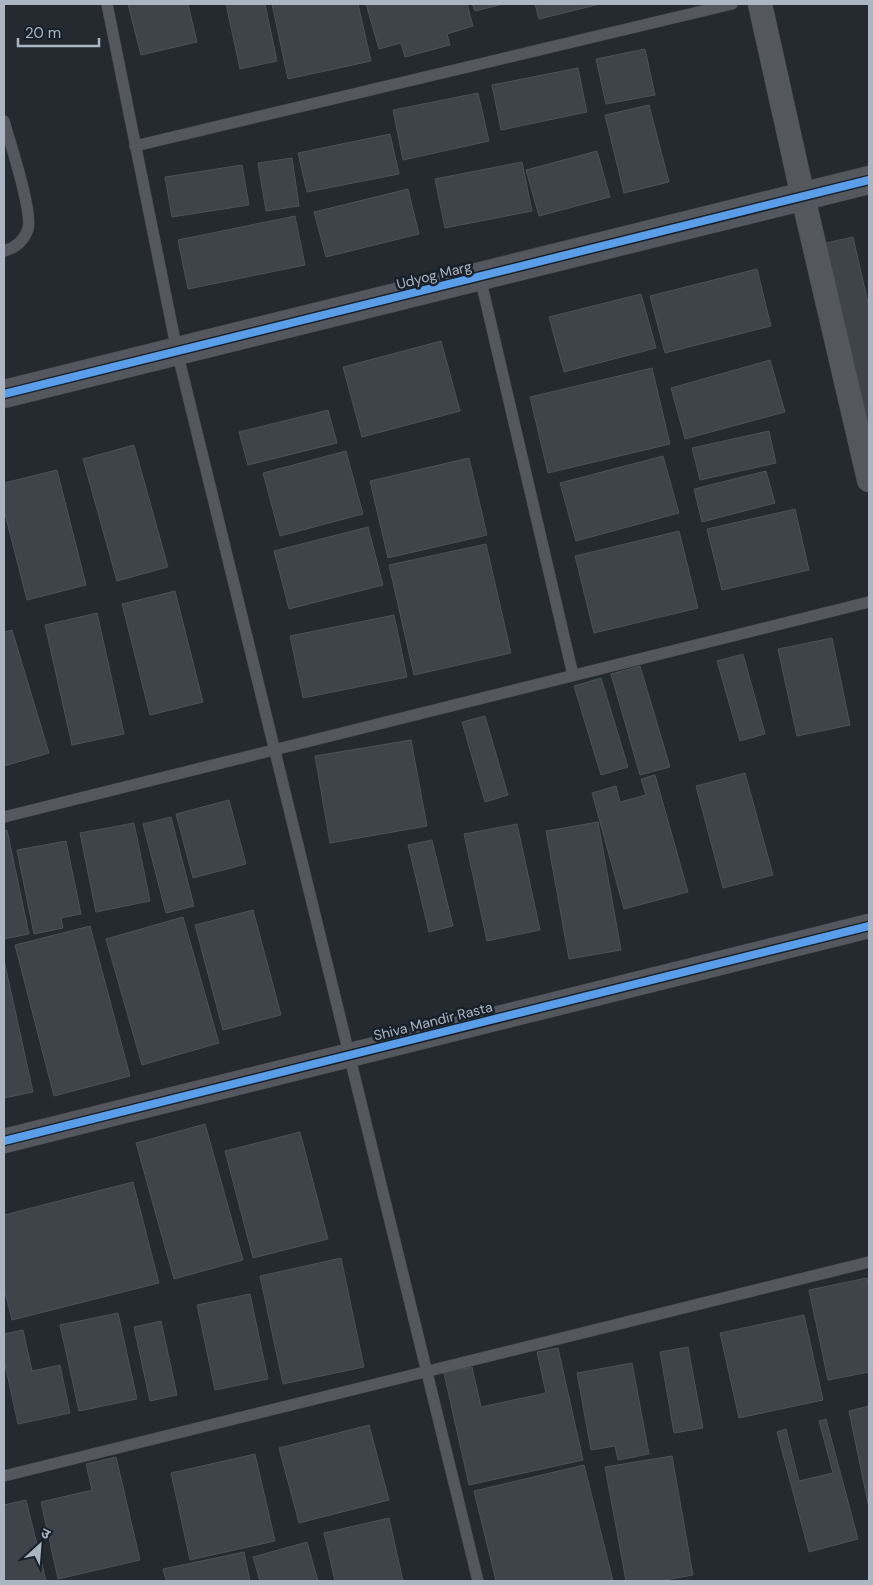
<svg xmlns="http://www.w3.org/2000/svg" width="873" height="1585" font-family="'DM Sans','Noto Sans Devanagari',sans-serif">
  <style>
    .building { fill: #3f444a; stroke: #4b5158 }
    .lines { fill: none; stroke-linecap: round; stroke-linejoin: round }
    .service-casing { stroke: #404449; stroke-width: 12 }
    .minor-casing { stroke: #404449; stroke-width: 25 }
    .tertiary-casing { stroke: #404449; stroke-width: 29 }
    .service { stroke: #54585e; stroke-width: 11 }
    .minor { stroke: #54585e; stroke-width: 24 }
    .tertiary { stroke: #54585e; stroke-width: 28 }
    .cycleway-casing { stroke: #18202a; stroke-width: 11 }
    .cycleway { stroke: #5a9eea; stroke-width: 8 }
    .labels { text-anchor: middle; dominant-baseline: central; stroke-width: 5; stroke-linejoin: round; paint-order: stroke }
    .street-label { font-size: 14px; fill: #acb6c3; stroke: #18202a }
  </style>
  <rect width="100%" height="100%" fill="#242a30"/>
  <!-- building -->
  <path class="building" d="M128,4H188L197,42L141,55Z
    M226,4H265L277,61L240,69Z
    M272,4H358L371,61L288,79Z
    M366,4H467L473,26L447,34L450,45L405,57L401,43L379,49Z
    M472,4H503L475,11Z
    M535,4H600L539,19Z
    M645,49L655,95L606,104L596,59Z
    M578,68L587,112L501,130L492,85Z
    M478,93L489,141L403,160L393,110Z
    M649,105L669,182L624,193L605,115Z
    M390,134L399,174L307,192L298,153Z
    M597,151L610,197L539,216L526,170Z
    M292,158L299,206L266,211L258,163Z
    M522,162L532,211L445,228L435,179Z
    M242,165L249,205L172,217L165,177Z
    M408,189L419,234L326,257L314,212Z
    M295,216L305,265L188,289L178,240Z
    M853,237L869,307V422H868L826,243Z
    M757,269L771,326L665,353L650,296Z
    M641,294L656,348L564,372L549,317Z
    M441,341L460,411L362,437L343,367Z
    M770,360L785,412L685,439L671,388Z
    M652,368L670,444L548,473L530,397Z
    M328,410L337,443L248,465L239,432Z
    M769,431L776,463L700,480L692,448Z
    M134,445L168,567L117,581L83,459Z
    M346,451L363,514L280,536L263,473Z
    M663,456L679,513L576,541L560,483Z
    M469,458L487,535L388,558L370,481Z
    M57,470L86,585L27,600L4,510V483Z
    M766,471L775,503L702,522L694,489Z
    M795,509L809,570L722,590L707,529Z
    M368,527L383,585L289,609L274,551Z
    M679,531L698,608L594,633L575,556Z
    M486,544L511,653L414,675L389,565Z
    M175,591L203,702L150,715L122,604Z
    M97,613L124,734L72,745L45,625Z
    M394,615L407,677L303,698L290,636Z
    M12,630L49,753L4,766V632Z
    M832,638L850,725L797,736L778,649Z
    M743,654L765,734L740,741L717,661Z
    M640,666L670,767L640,775L611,674Z
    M601,678L628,767L601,775L574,686Z
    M485,716L508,795L485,802L462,722Z
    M411,740L427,826L330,843L315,756Z
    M745,773L773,875L723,888L696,786Z
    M655,775L688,892L624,909L592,793L616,786L620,802L646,795L641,779Z
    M229,800L246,864L193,878L176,814Z
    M171,817L194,906L166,913L143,824Z
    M598,822L621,950L569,959L546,831Z
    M134,823L150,901L96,912L80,833Z
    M517,824L540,930L487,941L464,834Z
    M7,830L29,934L4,939V831Z
    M432,840L453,926L429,932L408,845Z
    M66,841L81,914L61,918L63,928L34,934L17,850Z
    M253,910L281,1015L223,1030L195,925Z
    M183,917L219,1043L142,1065L106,939Z
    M90,926L130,1076L54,1096L15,945Z
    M4,960L33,1092L4,1098Z
    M205,1124L243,1260L174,1279L136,1143Z
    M300,1132L328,1239L253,1258L225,1151Z
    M133,1182L159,1283L12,1320L4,1288V1215Z
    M341,1258L364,1367L283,1384L260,1276Z
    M867,1278L869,1290V1372L828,1380L809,1290Z
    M250,1294L268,1379L215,1390L197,1305Z
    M118,1313L137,1399L79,1411L60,1325Z
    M804,1315L823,1400L739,1418L720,1333Z
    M161,1321L177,1395L150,1401L134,1327Z
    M23,1330L32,1371L60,1365L70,1413L18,1424L4,1360V1334Z
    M688,1347L703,1428L674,1433L660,1352Z
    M558,1348L583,1460L469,1485L444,1373L472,1367L481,1407L546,1393L537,1352Z
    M632,1363L649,1454L618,1460L615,1446L591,1450L577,1373Z
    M869,1406V1508L849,1411Z
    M826,1419L858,1539L809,1552L777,1432L786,1429L799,1481L833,1473L819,1421Z
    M369,1425L389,1500L299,1523L279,1448Z
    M255,1454L275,1541L190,1560L171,1473Z
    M672,1456L693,1575L659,1581H626L605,1467Z
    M116,1457L140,1560L58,1579L41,1502L92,1490L86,1464Z
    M584,1465L613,1581H496L474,1491Z
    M26,1500L46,1581H4V1505Z
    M389,1518L403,1581H335L324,1533Z
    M307,1542L318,1581H260L253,1557Z
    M244,1552L250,1581H166L163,1569Z"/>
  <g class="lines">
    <defs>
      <path id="service" d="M107,4L177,351L478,1581
        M4,121C10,143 33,211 28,229C24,241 15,248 4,251
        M135,146L732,4
        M480,277L573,675
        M4,817L869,602
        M4,1476L869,1262"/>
      <path id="minor" d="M760,4L803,197L869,480
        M4,1141L869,926"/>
      <path id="tertiary" d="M4,394L869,180"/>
    </defs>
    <!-- service casing -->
    <use href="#service" class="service-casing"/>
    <!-- minor casing -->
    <use href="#minor" class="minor-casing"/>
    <!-- tertiary casing -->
    <use href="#tertiary" class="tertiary-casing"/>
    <!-- service -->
    <use href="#service" class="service"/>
    <!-- minor -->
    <use href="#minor" class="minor"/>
    <!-- tertiary -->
    <use href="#tertiary" class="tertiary"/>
    <defs>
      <path id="cycleway" d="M4,394L869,180
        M4,1141L869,926"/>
    </defs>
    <!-- cycleway casing -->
    <use href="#cycleway" class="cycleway-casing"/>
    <!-- cycleway -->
    <use href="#cycleway" class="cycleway"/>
  </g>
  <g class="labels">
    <!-- street labels -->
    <g class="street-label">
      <text transform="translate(434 275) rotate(-14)">Udyog Marg</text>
      <text transform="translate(433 1021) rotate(-14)">Shiva Mandir Rasta</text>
    </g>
  </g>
  <!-- border -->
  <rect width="873" height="1585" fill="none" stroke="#acb6c3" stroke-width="10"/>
  <!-- north arrow -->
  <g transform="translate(40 1545) rotate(26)" stroke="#18202a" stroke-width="4" paint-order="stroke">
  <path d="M0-4L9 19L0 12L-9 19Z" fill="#acb6c3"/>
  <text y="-8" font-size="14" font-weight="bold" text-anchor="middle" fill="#acb6c3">उ</text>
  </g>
  <!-- scale -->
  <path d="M18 38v8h81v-8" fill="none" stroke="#acb6c3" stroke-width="2.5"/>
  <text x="25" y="38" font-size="15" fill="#acb6c3" stroke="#18202a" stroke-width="4" paint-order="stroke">20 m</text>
</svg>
